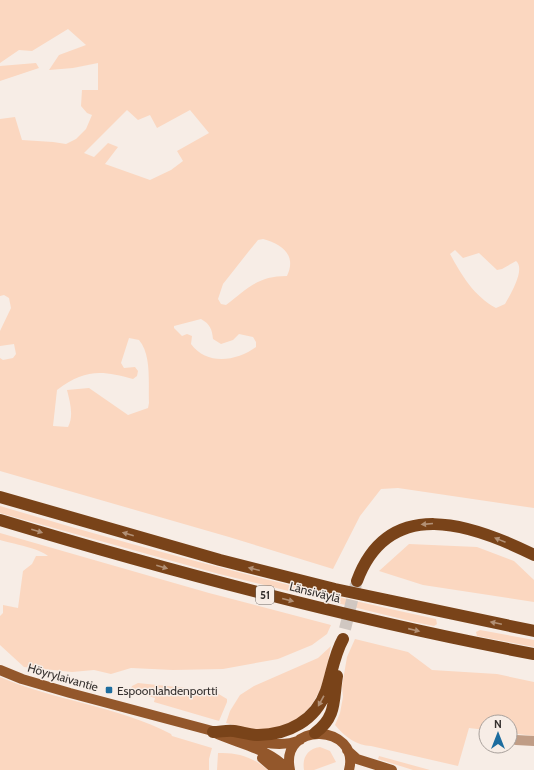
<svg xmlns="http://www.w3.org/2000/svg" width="534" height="770" font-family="Cabin,sans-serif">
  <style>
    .green { fill: #fbd7c0; fill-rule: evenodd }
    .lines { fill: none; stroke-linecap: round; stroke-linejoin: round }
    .highway-tunnel { stroke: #d0c7c1; stroke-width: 12; stroke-dasharray: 12 6; stroke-linecap: butt }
    .minor { stroke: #c09d86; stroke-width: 10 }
    .major { stroke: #93572b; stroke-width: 10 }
    .highway { stroke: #794319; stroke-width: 12 }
    .oneway { fill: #b29075 }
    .poi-dot { fill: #1d6d9f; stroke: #f7ede6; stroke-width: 1.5 }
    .labels { text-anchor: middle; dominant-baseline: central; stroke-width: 3; stroke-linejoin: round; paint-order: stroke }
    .shield { fill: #f7ede6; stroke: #6f6965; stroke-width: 1 }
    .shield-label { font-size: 11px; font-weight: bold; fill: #35302e }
    .street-label { font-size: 12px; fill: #35302e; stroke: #f7ede6 }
    .poi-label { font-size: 12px; fill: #35302e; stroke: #f7ede6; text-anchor: start }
  </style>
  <rect width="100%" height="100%" fill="#f7ede6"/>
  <!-- green -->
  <path class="green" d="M0,0H534V508L398,488L381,489L360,516L333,569L229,537L0,471V358L3,360L13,358L16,354L14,344L0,346V331L11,308L9,298L4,295L0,296V119L15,117L22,140L53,142L66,144L76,139L86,129L92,115L87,113L81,106L82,90H98V63L73,68L49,70L59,55L86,45L68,29L32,51L19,50L0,63ZM190,110L209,133L177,151L183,161L171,170L150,180L105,164L118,147L108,143L94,157L84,153L127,110L138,120L150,115L157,128ZM263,239C282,244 297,255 287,276C258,276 248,288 226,305L221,304L218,299L223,284L249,251L258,240ZM455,250L463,258L479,253L497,270L502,269L516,261C526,269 510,295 505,304L496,308C474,296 462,276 450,254ZM201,319C210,324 212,329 213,339L221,344L233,340L239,334L253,337L256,342V347C237,361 207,366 191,344L192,336L187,334L182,336L174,328V326ZM129,338L139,340C152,355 148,384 149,403L148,408L128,415L89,388L67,390C70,402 74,416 68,427L53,426L57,390C84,369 102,370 133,379L137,376L138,371L135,367L124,368L121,363Z
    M36,63L39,68L0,81V66Z
    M0,506C144,549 289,587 436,619L437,624L434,626L414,622L219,574L0,513Z
    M0,533L209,593L331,625L327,634L312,645L278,659L223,669L173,670L131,668L111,674L94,670L72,672L24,667L0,645V616L3,613V605L18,608L23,571L32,564L36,556H48C39,548 13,544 0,540Z
    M409,544L477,547L514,561L534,580V602L423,585L379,571Z
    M480,630L534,640V647L477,636L476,632Z
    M355,639L408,652L432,670L497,674L534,682V736L510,733V722H486V730L469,728L458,766L371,746C357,746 344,736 335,725L340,713L343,697L342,686L347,657Z
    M331,646C325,676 321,705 292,722C281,728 266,731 253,729C244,728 235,725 226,723L230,711L240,695L254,686L318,658Z
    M0,677C55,701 118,706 171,734L172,736L212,748L209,759V770H0Z
    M138,683L205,690L217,693L227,699V702L219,721L154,702L155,698L130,691L132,686Z
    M320,747L330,751L336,762L314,770H304C302,758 307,749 320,747Z
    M218,753C237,752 253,757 268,770H217Z
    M379,756L430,770H413L378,759Z"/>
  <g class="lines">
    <!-- highway-tunnel -->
    <path class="highway-tunnel" d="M345,629L356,584"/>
    <!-- minor -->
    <path class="minor" d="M516,740L534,741"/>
    <!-- major -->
    <path class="major" d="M0,670L22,679L70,693L220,733
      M213,732C238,744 269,748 288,770
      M243,738C262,742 281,748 300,740
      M347,750L357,759L392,770
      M262,758L276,770
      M290,770C279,720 361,724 349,770"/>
    <!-- highway -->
    <path class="highway" d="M0,497L220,560L335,589L534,631
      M0,520C176,573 353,620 534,654
      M357,581C389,495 472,524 534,555
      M213,732C220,732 227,730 234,731C242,732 250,735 258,735C288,735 316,720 326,691C332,673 334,655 343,639
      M315,733C337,717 333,700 337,676"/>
  </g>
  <!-- one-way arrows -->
  <defs><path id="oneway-solid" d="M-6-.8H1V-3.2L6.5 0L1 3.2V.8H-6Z"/></defs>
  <g class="oneway">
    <use href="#oneway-solid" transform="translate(427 524) rotate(175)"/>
    <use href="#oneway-solid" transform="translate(37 531) rotate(17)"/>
    <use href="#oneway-solid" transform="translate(128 534) rotate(-164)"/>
    <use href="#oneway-solid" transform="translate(500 540) rotate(-158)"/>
    <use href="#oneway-solid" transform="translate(162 567) rotate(16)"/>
    <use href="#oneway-solid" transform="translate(254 569) rotate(-166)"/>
    <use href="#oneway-solid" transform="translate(288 600) rotate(14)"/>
    <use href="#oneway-solid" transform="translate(496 623) rotate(-168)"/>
    <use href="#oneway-solid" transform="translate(414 630) rotate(13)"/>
    <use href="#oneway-solid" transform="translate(321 701) rotate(119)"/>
  </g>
  <!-- markers -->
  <rect class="poi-dot" x="105" y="686" width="8" height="8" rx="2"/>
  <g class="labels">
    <!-- shield labels -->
    <rect class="shield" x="256" y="586" width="18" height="18" rx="3"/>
    <g class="shield-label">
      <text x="265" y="595">51</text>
    </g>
    <!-- street labels -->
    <g class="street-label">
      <text transform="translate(315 592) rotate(14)">Länsiväylä</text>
      <text transform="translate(63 677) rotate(16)">Höyrylaivantie</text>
    </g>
    <!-- poi labels -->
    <g class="poi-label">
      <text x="117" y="690">Espoonlahdenportti</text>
    </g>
  </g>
  <!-- north arrow -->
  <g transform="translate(498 734)"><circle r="19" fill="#f7ede6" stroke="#a9a19c"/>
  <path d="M0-3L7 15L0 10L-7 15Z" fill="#1d6d9f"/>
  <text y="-6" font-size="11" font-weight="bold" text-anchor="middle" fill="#35302e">N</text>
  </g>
</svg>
